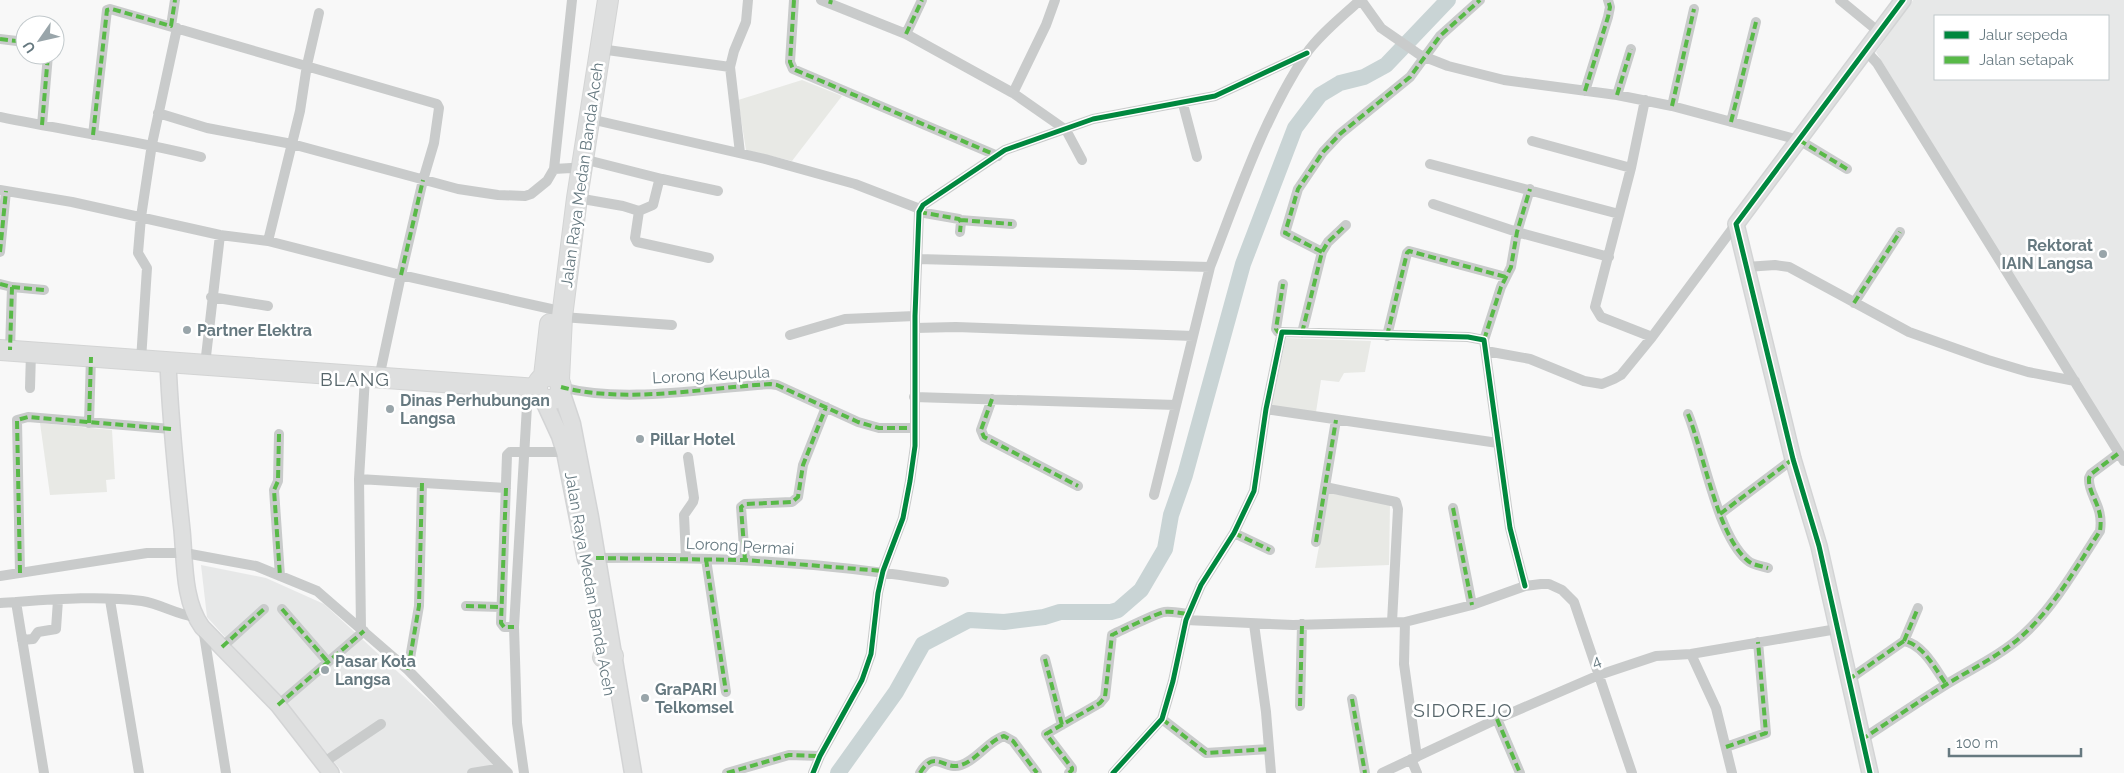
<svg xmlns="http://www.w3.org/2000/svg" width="2124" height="773" font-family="Raleway,sans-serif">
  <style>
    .built { fill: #e7e8e8; fill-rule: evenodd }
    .green { fill: #e8e9e5 }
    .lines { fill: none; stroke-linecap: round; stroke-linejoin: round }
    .river { stroke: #c9d4d5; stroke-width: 16 }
    .secondary-casing { stroke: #d3d4d5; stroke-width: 18 }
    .primary-casing { stroke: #d3d4d5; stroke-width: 19 }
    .highway-casing { stroke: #d3d4d4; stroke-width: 22 }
    .street { stroke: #c9cbcb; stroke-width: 10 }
    .secondary { stroke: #dedfdf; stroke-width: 15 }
    .primary { stroke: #dedfdf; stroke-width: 16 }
    .highway { stroke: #dedfdf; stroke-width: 20 }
    .quiet { stroke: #58b947; stroke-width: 4; stroke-dasharray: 8 4; stroke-linecap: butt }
    .cycleway-casing { stroke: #fff; stroke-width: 8 }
    .cycleway { stroke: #00873e; stroke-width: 5 }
    .poi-dot { fill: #99a5aa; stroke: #fff; stroke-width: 2 }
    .labels { text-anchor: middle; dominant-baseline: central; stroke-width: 5; stroke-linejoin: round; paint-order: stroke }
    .street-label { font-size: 16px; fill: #667980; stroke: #fff }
    .poi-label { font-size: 16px; font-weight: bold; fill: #667980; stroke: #fff; text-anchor: start }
    .quarter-label { font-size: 19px; letter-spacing: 1px; fill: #57666b; stroke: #fff }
  </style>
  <rect width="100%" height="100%" fill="#f8f8f8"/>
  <!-- built -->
  <path class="built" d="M1913,0H2124V455L1876,52ZM1935,16H2108V79H1935Z
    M201,565L266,578L324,604L497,763L505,773H343L302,722L207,617Z"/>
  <!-- green -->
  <path class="green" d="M802,80L842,96L792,161L746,150L738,100Z
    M1286,338L1371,341L1365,372L1344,373L1339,382L1321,380L1316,412L1271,407Z
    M40,423L112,430L115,479L106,480L107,492L50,495Z
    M1329,493L1390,504L1389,565L1315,568Z"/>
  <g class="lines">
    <!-- river -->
    <path class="river" d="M838,773L896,692L923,644L969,620L1004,622L1044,617L1060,612H1111L1118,610L1141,590L1165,549L1171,515L1185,475L1243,264L1295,128L1320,95L1340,83L1364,77L1386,65L1448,0"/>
    <defs>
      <path id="secondary" d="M168,362C170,419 176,474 182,530C185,561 183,601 202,627L278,705L331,773
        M1870,773L1819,546L1793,459L1736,224L1903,0"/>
      <path id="primary" d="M561,391L572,424L590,517L633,773
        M543,399L560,436L565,452L586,559"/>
      <path id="highway" d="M0,350L537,389
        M537 388a12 12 0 1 1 24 0a12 12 0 1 1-24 0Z
        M544,376L550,324
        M559,380L562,317L577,198L608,0
        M603,657L613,656"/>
    </defs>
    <!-- secondary casing -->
    <use href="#secondary" class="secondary-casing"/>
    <!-- primary casing -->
    <use href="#primary" class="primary-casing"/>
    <!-- highway casing -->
    <use href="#highway" class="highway-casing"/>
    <!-- street -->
    <path class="street" d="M794,0L790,62L793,69L998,156
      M821,0L906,34L1013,93L1066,130L1082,160
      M1361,0L1381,28L1420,55L1448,66L1504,80L1617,95L1672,106L1799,140L1847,169
      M1840,0L1879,32
      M171,26L175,0
      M906,34L922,0
      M0,39L25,42
      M600,49L730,67L740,153
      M1866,51L1877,63L2124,461
      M730,67L734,51L746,22L748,0
      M1585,91L1608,17L1610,7L1608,0
      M1013,93L1046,25L1055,0
      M1617,95L1631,49
      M1645,100L1631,168L1595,307L1601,317L1652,337
      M1183,104L1197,157
      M1672,106L1694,9
      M158,113L207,128L292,144L458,189L498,195L525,196L531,194L547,181L554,169L571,168L581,170
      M0,117C67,131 135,140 201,157
      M590,119L765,159L855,184L920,209
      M1731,122L1756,22
      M42,125L48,55
      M93,135L107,10L110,9L437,104L439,108L434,143L423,180L401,275L379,378
      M1532,141L1631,168
      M583,159L662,179
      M1430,164L1619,214
      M554,169L572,0
      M0,190L72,202L220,235L268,241L401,275L551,309
      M577,198L623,206L639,211L635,238L637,242L709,258
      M1433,204L1517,232L1609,257
      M639,211L653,205L659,181L662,179L718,191
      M919,212L959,219L961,222L960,232
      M960,220L1012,224
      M268,241L300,111L307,65L319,13
      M0,252L6,191
      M1322,252L1285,233L1298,189L1323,152L1340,134L1410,77L1440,36L1480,0
      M918,259L1210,267L1154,495
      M1210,267C1238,195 1263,119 1306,54C1320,34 1342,17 1360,0
      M1746,267L1775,265L1789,267L1909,332L1988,360L2028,372L2075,381
      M0,284L12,287L10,350
      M12,287L44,290
      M211,297L268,306
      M1854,303L1900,232
      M562,317L672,325
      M915,328L956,327L1193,336
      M1282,332H1278L1276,329L1283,284
      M1302,333L1322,252L1328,242L1346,225
      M790,335L845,319L915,316
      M1387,336L1407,253L1409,251L1506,277
      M1484,340L1501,287L1511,267L1517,232L1530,189
      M1486,351L1530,359L1584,381L1602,384L1614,379L1621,375L1652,337L1736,224
      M141,360L147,268L138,253L141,217L152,144L177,28
      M205,365L220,235
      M561,387C625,404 704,388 770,384L777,385L858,422L879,428H915
      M30,388L31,352
      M914,397L1176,405
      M992,399L981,430L984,437L1078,486
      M1266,409L1498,443
      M1688,414C1704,454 1717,534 1747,560C1752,565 1761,566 1768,568
      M89,423L91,357
      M279,434L278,481L274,490L280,576
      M359,479L506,488
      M1325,487L1396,502L1398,509L1392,622
      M1453,508L1472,605
      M1720,514L1793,459
      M1234,533L1270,550
      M1316,542L1336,420
      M596,558C713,556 829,562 944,582
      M686,558L684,515L693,502L694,498L688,457
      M706,559L726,692
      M745,560L741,507L745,504L792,502L798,497L803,465L826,407
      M20,573L17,420L28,417L171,429
      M0,576L147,553H185L256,566L317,591L408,670L508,773
      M110,600L139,773
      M16,602L44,773
      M0,603C46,600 96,595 142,601C161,604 177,615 196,617
      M466,606L501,607
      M282,609L328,662
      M1186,620L1293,625L1405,622L1472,605L1525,586L1541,584H1549L1562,590L1574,602L1632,773
      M1405,622L1404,664L1417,757
      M1254,624L1266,712L1271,773
      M514,627H504L501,623L507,455L510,452H565
      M203,628L226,773
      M361,629L359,479L365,377
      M22,640L33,639L38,632L56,629L58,600
      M1904,641L1918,608
      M222,647L264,609
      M1691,654L1716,708L1732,773
      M1045,659L1062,725
      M408,670L419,606L422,483
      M1848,680L1904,641C1923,644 1936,670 1946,684
      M1352,699L1365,773
      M278,705L364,631
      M1300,706L1302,624
      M1162,719L1206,753L1269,749
      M1497,719L1520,773
      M1861,740C1890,721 1918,702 1947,684C1973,668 2001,655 2023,635C2055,606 2077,566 2100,531C2104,505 2088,496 2089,478L2091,474L2119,453
      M1726,747L1766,733L1758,642
      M1411,759L1417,773
      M323,763L381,724
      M472,773L503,768
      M524,773L517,723L514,627L528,389
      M727,773L789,755L820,756
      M813,773L820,756L862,680L871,654L878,593L883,571L903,518L910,481L915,446V316L919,212L923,205L1005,150L1093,119L1215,96L1307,53
      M920,773C935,748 944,771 961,765C977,760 988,741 1004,736L1013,741L1037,773
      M1069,773L1072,770V768L1046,734L1100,703L1105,697L1112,635C1115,633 1160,612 1164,612C1171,611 1181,613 1188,614
      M1113,773L1162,719L1173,681L1186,620L1201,585L1234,533L1254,491L1266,409L1282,332L1468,337L1484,340L1510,528L1525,586
      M1382,773L1497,719L1599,675L1656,656L1691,654L1837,629"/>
    <!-- secondary -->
    <use href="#secondary" class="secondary"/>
    <!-- primary -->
    <use href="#primary" class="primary"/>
    <!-- highway -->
    <use href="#highway" class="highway"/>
    <!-- quiet -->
    <path class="quiet" d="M794,0L790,62L793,69L998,156
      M830,4L831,0
      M906,34L922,0
      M0,39L25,42
      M1585,91L1608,17L1610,7L1608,0
      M1617,95L1631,49
      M1672,106L1694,9
      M1731,122L1756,22
      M42,125L48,55
      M93,135L107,10L112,9L171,26L175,0
      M1799,140L1847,169
      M919,212L959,219L961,222L960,232
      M960,220L1012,224
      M0,252L6,191
      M1322,252L1285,233L1298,189L1323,152L1340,134L1410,77L1440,36L1480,0
      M401,275L423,180
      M0,284L12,287L10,350
      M12,287L44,290
      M1854,303L1900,232
      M1282,332H1278L1276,329L1283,284
      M1302,333L1322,252L1328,242L1346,225
      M1387,336L1407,253L1409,251L1506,277
      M1484,340L1501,287L1511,267L1517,232L1530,189
      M561,387C625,404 704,388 770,384L777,385L858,422L879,428H915
      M992,399L981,430L984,437L1078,486
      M1688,414C1704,454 1717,534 1747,560C1752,565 1761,566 1768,568
      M89,423L91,357
      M279,434L278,481L274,490L280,576
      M506,488L501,623L504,627H514
      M1453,508L1472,605
      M1720,514L1793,459
      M1234,533L1270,550
      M1316,542L1336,420
      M596,558L745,560L883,571L882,575
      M706,559L726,692
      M745,560L741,507L745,504L792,502L798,497L803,465L826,407
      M20,573L17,420L28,417L171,429
      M466,606L501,607
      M282,609L328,662
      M1904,641L1918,608
      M222,647L264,609
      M1045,659L1062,725
      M408,670L419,606L422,483
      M1848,680L1904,641C1923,644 1936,670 1946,684
      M1352,699L1365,773
      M278,705L364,631
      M1300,706L1302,624
      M1162,719L1206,753L1269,749
      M1497,719L1520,773
      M1861,740C1890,721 1918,702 1947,684C1973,668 2001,655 2023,635C2055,606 2077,566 2100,531C2104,505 2088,496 2089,478L2091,474L2119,453
      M1726,747L1766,733L1758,642
      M727,773L789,755L820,756
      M920,773C935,748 944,771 961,765C977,760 988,741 1004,736L1013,741L1037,773
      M1069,773L1072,770V768L1046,734L1100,703L1105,697L1112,635C1115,633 1160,612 1164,612C1171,611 1181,613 1188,614"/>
    <defs>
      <path id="cycleway" d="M813,773L820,756L862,680L871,654L878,593L883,571L903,518L910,481L915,446V316L919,212L923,205L1005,150L1093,119L1215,96L1307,53
        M1113,773L1162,719L1173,681L1186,620L1201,585L1234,533L1254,491L1266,409L1282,332L1468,337L1484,340L1510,528L1525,586
        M1870,773L1819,546L1793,459L1736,224L1903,0"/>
    </defs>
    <!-- cycleway casing -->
    <use href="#cycleway" class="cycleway-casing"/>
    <!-- cycleway -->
    <use href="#cycleway" class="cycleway"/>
  </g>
  <!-- markers -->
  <g class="poi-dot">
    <circle cx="2103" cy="254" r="5"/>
    <circle cx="187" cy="330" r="5"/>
    <circle cx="390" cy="409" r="5"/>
    <circle cx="640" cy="439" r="5"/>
    <circle cx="325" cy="670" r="5"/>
    <circle cx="645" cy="698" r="5"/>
  </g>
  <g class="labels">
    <!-- street labels -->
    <g class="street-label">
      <text transform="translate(582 175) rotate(-82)">Jalan Raya Medan Banda Aceh</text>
      <text transform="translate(711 375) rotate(-3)">Lorong Keupula</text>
      <text transform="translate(740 546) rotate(3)">Lorong Permai</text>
      <text transform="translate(590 584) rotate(80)">Jalan Raya Medan Banda Aceh</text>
      <text transform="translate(1596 661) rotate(-21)">4</text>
    </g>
    <!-- poi labels -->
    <g class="poi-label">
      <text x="2093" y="245" text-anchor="end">Rektorat<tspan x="2093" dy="18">IAIN Langsa</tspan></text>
      <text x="197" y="330">Partner Elektra</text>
      <text x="400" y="400">Dinas Perhubungan<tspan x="400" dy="18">Langsa</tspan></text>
      <text x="650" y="439">Pillar Hotel</text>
      <text x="335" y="661">Pasar Kota<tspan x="335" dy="18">Langsa</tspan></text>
      <text x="655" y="689">GraPARI<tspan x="655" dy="18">Telkomsel</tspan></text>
    </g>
    <!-- quarter labels -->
    <g class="quarter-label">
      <text x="355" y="379">BLANG</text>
      <text x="1463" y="710">SIDOREJO</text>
    </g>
  </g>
  <!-- legend -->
  <rect x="1934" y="15" width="175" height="65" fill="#ffffff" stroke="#c2c9cc"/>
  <rect x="1944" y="31" width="25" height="8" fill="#00873e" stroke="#c2c9cc"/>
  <text x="1979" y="40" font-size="15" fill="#667980">Jalur sepeda</text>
  <rect x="1944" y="56" width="25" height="8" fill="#58b947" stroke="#c2c9cc"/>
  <text x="1979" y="65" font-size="15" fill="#667980">Jalan setapak</text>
  <!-- north arrow -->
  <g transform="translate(40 40) rotate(236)"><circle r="24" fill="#ffffff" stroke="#c2c9cc"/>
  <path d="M0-4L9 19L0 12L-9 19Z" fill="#99a5aa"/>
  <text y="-8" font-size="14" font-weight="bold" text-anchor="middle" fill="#667980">U</text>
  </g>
  <!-- scale -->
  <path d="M1949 748v8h132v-8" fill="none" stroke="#667980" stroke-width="2.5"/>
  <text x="1956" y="748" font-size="15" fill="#667980" stroke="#ffffff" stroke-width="4" paint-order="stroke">100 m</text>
</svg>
